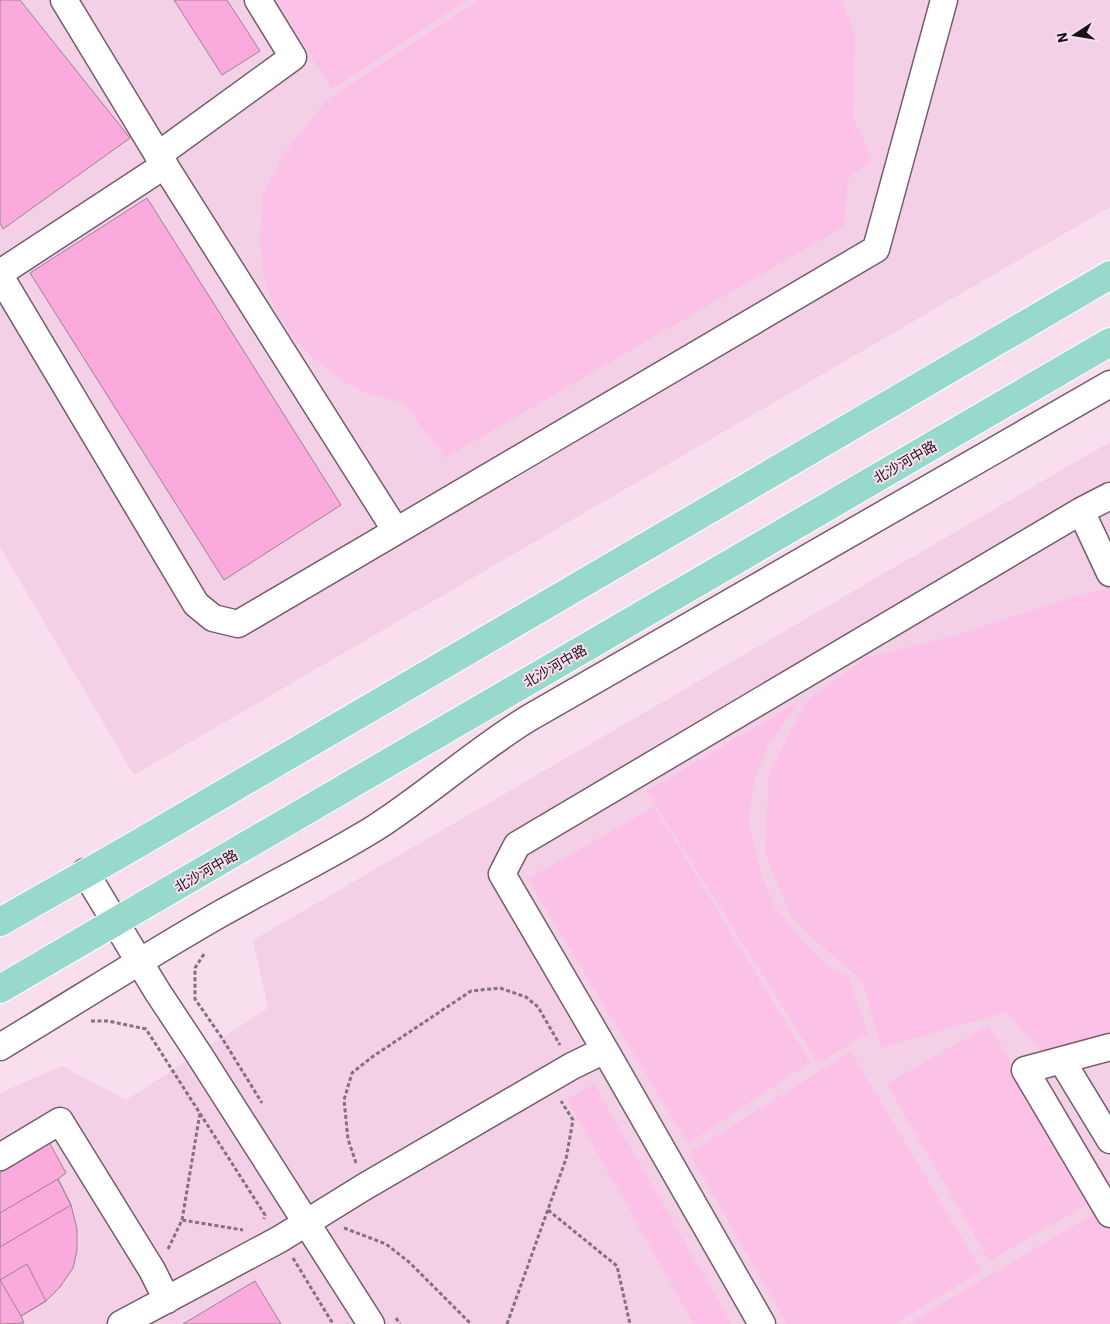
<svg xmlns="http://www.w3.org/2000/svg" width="1110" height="1324" font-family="'IBM Plex Sans','Noto Sans SC',sans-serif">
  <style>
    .built { fill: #f3d0e5 }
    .garden { fill: #fbc1e6 }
    .building { fill: #fbaade; stroke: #9b8292 }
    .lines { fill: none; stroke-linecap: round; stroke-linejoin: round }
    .minor-casing { stroke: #745d6b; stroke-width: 29 }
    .major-casing { stroke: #fff; stroke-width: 30 }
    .path { stroke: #83727c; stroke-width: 3; stroke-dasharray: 4 2.5; stroke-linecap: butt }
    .minor { stroke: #fff; stroke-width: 26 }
    .major { stroke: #97d9cb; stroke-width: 28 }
    .labels { text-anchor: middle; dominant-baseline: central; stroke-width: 4; stroke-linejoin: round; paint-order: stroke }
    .street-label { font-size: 14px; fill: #191015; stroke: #f9deee }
  </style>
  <rect width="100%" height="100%" fill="#f9deee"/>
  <!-- built -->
  <path class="built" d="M0,0H1110V207L134,775L0,547Z
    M1110,442V1324H0V1093L62,1066L126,1100L268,1008L253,940Z"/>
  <!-- garden -->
  <path class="garden" d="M274,0H467L332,89Z
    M479,0H842L855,36L853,118L873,160L849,176L843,227L445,458L404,403L369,394L343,381L312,357L292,336L275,310L263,275L260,240L263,195L285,152L327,100Z
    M1110,588V1036L1046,1056L1006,1012L881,1048L865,989L860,979L825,949L790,915L765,853L769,772L808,700L865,658L949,637L1086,593Z
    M798,702L767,747L753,785L749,822L761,874L774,906L813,953L831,968L848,975L868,1033L818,1063L647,791Z
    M654,807L810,1062L688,1144L528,879Z
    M989,1025L1091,1202L989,1261L887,1084Z
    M851,1052L982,1271L893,1324H787L689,1153Z
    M594,1084L732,1324H694L567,1100Z
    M1100,1210L1110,1228V1324H908Z"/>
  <!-- building -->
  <path class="building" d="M0,0H20L130,138L3,229L0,223Z
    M174,0H227L260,51L222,75Z
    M147,198L341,505L224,580L30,273Z
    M49,1142L66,1173L58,1179L71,1205L77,1229V1251L73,1268L60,1287L46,1301L21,1316L24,1323L0,1324V1173Z
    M58,1179L71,1205L0,1247V1213Z
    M27,1264L46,1301L21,1316L0,1280Z
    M255,1281L281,1324H183Z"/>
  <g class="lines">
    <defs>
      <path id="minor" d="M64,0L158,155L396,531
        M158,155L293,57L258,0
        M0,273L165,165
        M0,276L196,604L213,618L238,624L876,249L944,0
        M1081,511L1110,573
        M85,872L157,991L198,1053L371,1324
        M0,1047C73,1003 145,957 220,914C271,885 325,859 375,828C428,794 475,751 529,718L1110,384
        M1110,1047L1025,1070L1110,1214
        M605,1050L502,874L517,845L1081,511L1110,496
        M1062,1061L1110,1140
        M0,1157L60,1121L152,1270L167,1300
        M121,1324L280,1239L364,1187L572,1066L605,1050L762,1324"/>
      <path id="major" d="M0,922L127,850L1110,275
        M0,989L1110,342"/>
    </defs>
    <!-- minor casing -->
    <use href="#minor" class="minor-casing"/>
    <!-- major casing -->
    <use href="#major" class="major-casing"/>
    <!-- path -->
    <path class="path" d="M204,954L195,968V999L222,1038L262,1103
      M91,1021H108L146,1029L265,1215L264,1219
      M356,1163L348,1139L344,1100L352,1073L372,1057L471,991L500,988L526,997L538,1007L560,1045
      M548,1210L617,1266L630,1324
      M182,1220L200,1113
      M344,1228L386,1244L409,1262L471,1324
      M168,1249L182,1220L243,1230
      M293,1258L333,1324
      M396,1318L400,1324
      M507,1324L566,1159L573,1120L561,1101"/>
    <!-- minor -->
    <use href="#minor" class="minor"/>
    <!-- major -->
    <use href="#major" class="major"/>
  </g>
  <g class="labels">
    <!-- street labels -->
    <g class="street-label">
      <text transform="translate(905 462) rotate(-30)">北沙河中路</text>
      <text transform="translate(555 666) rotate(-30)">北沙河中路</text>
      <text transform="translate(206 871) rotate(-30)">北沙河中路</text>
    </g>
  </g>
  <!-- north arrow -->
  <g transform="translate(1075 35) rotate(258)" stroke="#f9deee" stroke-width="4" paint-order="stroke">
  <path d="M0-4L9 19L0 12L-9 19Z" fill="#191015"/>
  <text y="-8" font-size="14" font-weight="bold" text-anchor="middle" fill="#191015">N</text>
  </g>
</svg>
